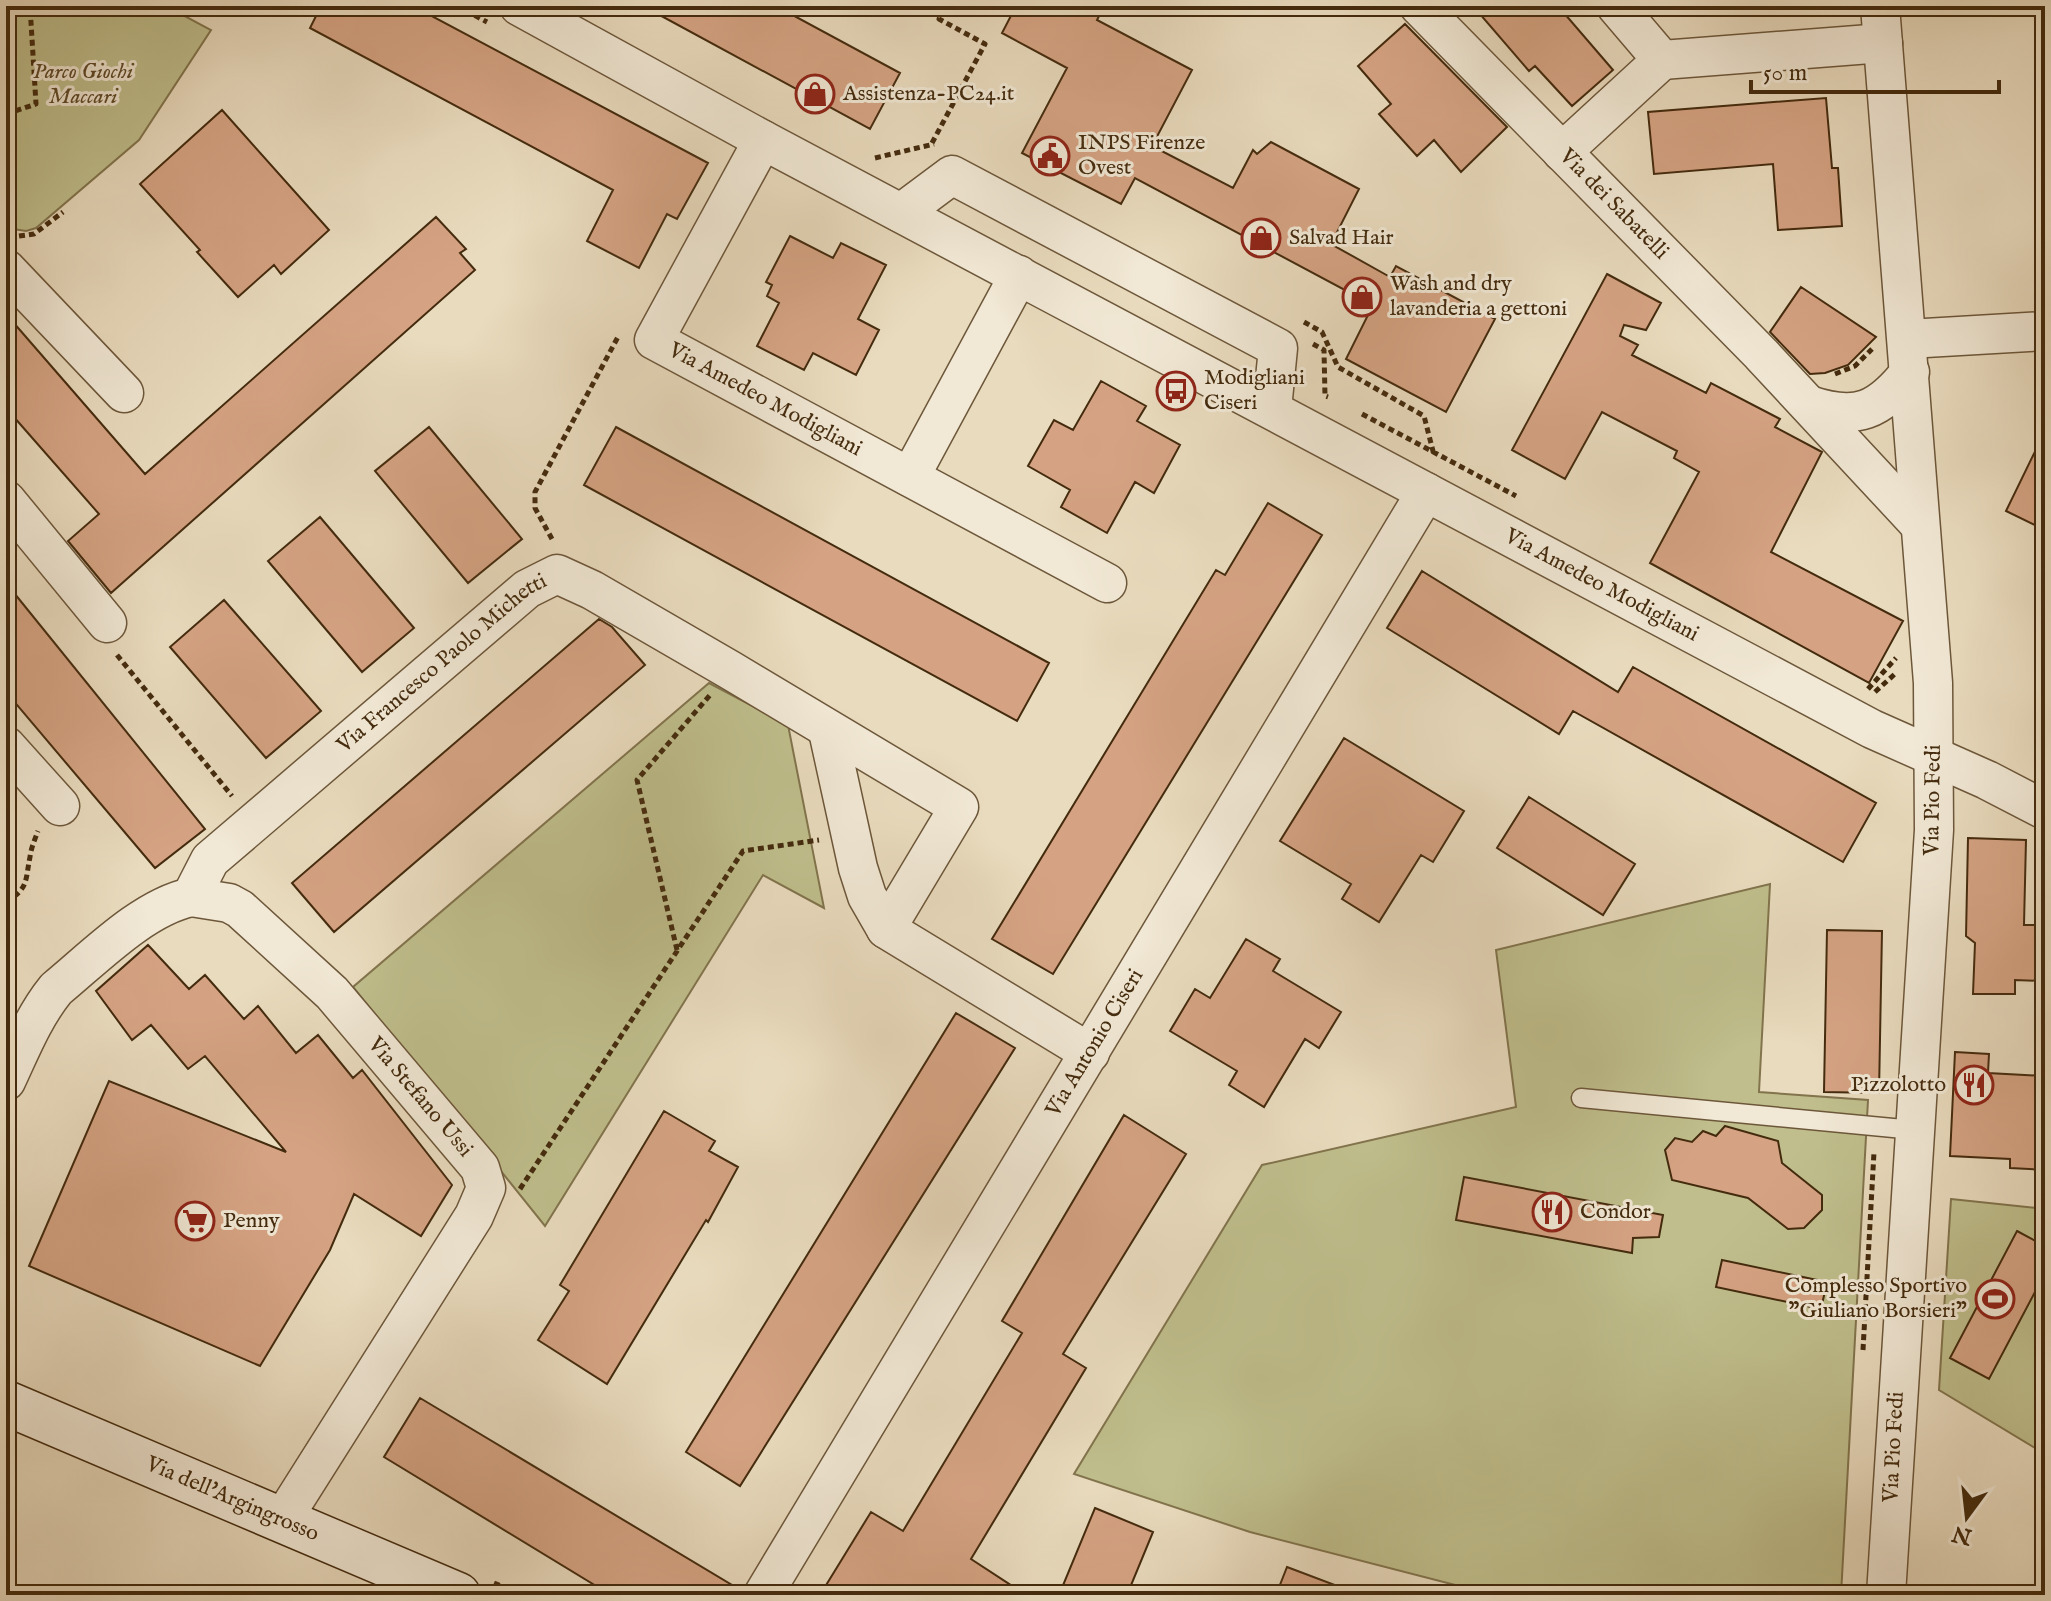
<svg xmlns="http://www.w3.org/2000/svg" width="2051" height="1601" font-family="'IM FELL English',serif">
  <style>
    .green { fill: #bfbe8c; stroke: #82744d; stroke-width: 2 }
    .building { fill: #d5a383; stroke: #442b0e; stroke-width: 2 }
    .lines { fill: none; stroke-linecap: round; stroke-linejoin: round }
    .lane-casing { stroke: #6d573a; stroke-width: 21 }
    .street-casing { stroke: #6d573a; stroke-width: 41 }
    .secondary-casing { stroke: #442b0e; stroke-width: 47 }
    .path { stroke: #442b0e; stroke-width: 5; stroke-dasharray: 6 4; stroke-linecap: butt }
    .lane { stroke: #f1e8d5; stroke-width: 18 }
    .street { stroke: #f1e8d5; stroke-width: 38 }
    .secondary { stroke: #f1e8d5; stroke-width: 44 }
    .labels { text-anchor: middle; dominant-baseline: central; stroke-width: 6; stroke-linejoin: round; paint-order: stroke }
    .park-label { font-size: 22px; font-style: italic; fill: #5d4827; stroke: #f1e8d5 }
    .poi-label { font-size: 22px; fill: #442b0e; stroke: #f1e8d5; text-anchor: start }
    .street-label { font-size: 22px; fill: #442b0e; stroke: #f1e8d5 }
  </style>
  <rect width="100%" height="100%" fill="#e9dbbe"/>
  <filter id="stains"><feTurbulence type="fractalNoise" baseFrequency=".0025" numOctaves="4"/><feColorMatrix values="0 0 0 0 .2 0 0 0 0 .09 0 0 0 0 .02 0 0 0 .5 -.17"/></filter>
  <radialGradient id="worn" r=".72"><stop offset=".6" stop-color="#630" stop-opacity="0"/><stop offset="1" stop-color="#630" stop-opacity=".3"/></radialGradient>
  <!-- green -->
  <path class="green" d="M6,6H166L211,30L139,140L36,228L26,231L6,228Z
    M709,683L788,725L824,908L763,875L545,1226L353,987Z
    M1770,884L1759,1092L1868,1100L1841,1595H1494L1250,1532L1074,1474L1262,1165L1516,1107L1496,950Z
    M1951,1199L2045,1209V1454L1939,1390Z"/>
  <!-- building -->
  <path class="building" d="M321,6H413L708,163L677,219L667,214L639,268L587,241L613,190L310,28Z
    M643,6H776L900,73L870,129Z
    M1016,6H1104L1097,20L1192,70L1152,146L1233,188L1253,150L1257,154L1271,142L1359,189L1331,244L1390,277L1396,266L1495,319L1446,412L1346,359L1373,305L1135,178L1121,204L1022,153L1067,68L1002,33Z
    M1473,6H1558L1613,70L1572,106L1535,66L1529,71Z
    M1405,24L1507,127L1461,172L1434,140L1417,156L1379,114L1391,104L1358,66Z
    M1826,98L1832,168H1838L1842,226L1778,230L1773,164L1654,174L1648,112Z
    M222,110L329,230L281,274L274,265L238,297L197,252L200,250L140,184Z
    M436,217L466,249L460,253L475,270L111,593L68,541L99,514L6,408V314L145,474Z
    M790,236L833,258L841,243L886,265L858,319L879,330L856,375L813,353L804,370L757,346L779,303L767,296L772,285L766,282Z
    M1607,274L1661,303L1646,330L1624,325L1620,336L1638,345L1632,355L1706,393L1711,383L1780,419L1775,427L1822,452L1771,552L1903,621L1869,683L1650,563L1699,472L1674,458L1677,451L1602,412L1565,479L1512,450Z
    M1801,287L1876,337L1848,365L1825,373L1810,374L1770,332Z
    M1101,381L1146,406L1137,421L1180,445L1154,493L1135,482L1107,533L1061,507L1070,490L1028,466L1054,420L1073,430Z
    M429,427L522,539L468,583L375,471Z
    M616,427L1049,663L1017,721L584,485Z
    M2045,431V530L2006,511Z
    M1268,503L1322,535L1053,974L992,939L1216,570L1225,575Z
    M320,517L414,628L362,672L268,561Z
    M1422,571L1618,692L1633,667L1876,803L1843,862L1573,711L1559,734L1387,628Z
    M6,583L205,829L155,868L6,692Z
    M224,600L321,711L266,758L170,647Z
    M599,619L612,627L645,665L334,932L292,883Z
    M1344,738L1464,811L1433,862L1421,855L1379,922L1342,899L1351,884L1280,841Z
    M1529,797L1635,864L1603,915L1497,848Z
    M1968,838L2026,840L2024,925H2045V981L2015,980V994H1973L1975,943L1966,936Z
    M1827,930L1882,931L1879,1093L1824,1092Z
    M1246,939L1280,959L1273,971L1341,1012L1319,1048L1305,1039L1264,1107L1229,1085L1237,1071L1170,1031L1195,989L1210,998Z
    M148,945L189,989L205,975L244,1019L258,1006L296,1053L318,1035L353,1078L362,1070L452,1185L421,1236L354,1194L330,1250L260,1366L29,1266L109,1081L286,1152L205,1056L188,1069L151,1025L132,1040L96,991Z
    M956,1013L1015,1048L740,1486L686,1452Z
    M1955,1052L1989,1054L1988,1073L2045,1076V1170L2010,1168V1159L1950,1156Z
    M664,1111L715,1141L709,1151L738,1167L708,1222L706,1220L607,1384L538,1340L569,1291L560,1285Z
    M1124,1115L1186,1154L1063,1354L1086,1368L971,1559L1026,1595H820L871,1512L903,1531L1022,1333L1002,1321Z
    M1725,1126L1778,1141L1782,1163L1822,1195V1210L1804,1228L1788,1229L1748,1198L1672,1180L1665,1150L1675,1138L1692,1142L1703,1131L1716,1136Z
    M1464,1177L1663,1215L1659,1237L1633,1238L1632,1253L1456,1220Z
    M2017,1231L2045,1246V1273L1989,1379L1950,1358Z
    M1722,1260L1827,1282L1821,1309L1716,1287Z
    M420,1398L742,1591L741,1595H611L384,1457Z
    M1095,1508L1153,1532L1127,1595H1059Z
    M1287,1567L1356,1593L1355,1595H1276Z"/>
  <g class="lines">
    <defs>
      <path id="lane" d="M1581,1098L1914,1130"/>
      <g id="street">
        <path id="s1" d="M519,6L763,140L1872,729L1987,780L2045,810"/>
        <path id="s2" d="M1419,6L1761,354L1920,525"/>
        <path d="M1616,6L1662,60L1883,43"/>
        <path d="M1880,6L1933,683L1934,830L1886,1595"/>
        <path id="s3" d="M763,140L654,340L1107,583"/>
        <path d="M1562,152L1662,60"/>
        <path d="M901,213L952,175L1278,348L1272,409"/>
        <path d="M6,269L124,393"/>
        <path d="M1908,339L2045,331"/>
        <path d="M1809,405C1857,421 1879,411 1910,372"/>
        <path d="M910,477L1019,275"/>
        <path d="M6,500L107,623"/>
        <path d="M828,731L858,868L867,896L886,929L1090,1053"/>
        <path d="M6,746L60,806"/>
        <path id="s4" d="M191,897L229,903L240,909L332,993L480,1168L486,1188L474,1216L282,1520"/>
        <path id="s5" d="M6,1081C21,1049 34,1016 56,989C95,957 142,908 191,897L210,860L527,589L557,574L592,590L730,670L959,807L886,929"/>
        <path id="s6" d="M763,1595L1426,492"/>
      </g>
      <g id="secondary">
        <path id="s7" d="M6,1403L458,1595"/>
      </g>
    </defs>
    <!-- lane casing -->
    <use href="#lane" class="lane-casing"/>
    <!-- street casing -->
    <use href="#street" class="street-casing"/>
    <!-- secondary casing -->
    <use href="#secondary" class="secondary-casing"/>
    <!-- path -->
    <path class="path" d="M457,6L487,22
      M6,114L36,104L30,6
      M932,143L985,44L939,19L945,6
      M875,158L934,144
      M19,236L34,234L63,212
      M1304,322L1322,332L1338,367L1424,416L1434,455
      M1313,344L1324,350L1325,396L1328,397
      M1835,374L1855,366L1872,349
      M1362,414L1516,496
      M552,539L535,508V492L619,335
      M117,655L232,796
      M1868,689L1896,658
      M1875,692L1897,672
      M6,902C29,888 25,881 30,857C31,848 35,839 38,831
      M677,950L637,780L710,695
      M520,1189L743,851L819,840
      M1863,1350L1874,1152
      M494,1583L523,1595"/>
    <!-- lane -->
    <use href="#lane" class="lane"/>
    <!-- street -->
    <use href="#street" class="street"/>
    <!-- secondary -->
    <use href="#secondary" class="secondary"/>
  </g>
  <!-- icons -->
  <defs>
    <symbol id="shop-ring" viewBox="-11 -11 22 22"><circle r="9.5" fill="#f1e8d5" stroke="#8f2418" stroke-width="1.5"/><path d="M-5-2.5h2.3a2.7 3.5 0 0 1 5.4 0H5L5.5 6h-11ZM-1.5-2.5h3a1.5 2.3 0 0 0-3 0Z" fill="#8f2418"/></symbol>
    <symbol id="civic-ring" viewBox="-11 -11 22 22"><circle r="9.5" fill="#f1e8d5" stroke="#8f2418" stroke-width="1.5"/><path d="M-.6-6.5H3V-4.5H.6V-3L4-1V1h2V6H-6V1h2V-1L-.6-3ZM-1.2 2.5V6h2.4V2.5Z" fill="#8f2418"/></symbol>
    <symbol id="bus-ring" viewBox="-11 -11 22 22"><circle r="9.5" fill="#f1e8d5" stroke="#8f2418" stroke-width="1.5"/><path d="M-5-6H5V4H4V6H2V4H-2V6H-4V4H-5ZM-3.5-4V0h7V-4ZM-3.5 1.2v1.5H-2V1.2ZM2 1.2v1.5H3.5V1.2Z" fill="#8f2418"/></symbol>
    <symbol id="restaurant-ring" viewBox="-11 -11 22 22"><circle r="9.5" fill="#f1e8d5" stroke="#8f2418" stroke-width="1.5"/><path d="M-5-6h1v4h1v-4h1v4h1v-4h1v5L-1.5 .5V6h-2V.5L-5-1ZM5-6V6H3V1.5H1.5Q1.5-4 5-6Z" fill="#8f2418"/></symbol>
    <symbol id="supermarket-ring" viewBox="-11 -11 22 22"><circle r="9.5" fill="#f1e8d5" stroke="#8f2418" stroke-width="1.5"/><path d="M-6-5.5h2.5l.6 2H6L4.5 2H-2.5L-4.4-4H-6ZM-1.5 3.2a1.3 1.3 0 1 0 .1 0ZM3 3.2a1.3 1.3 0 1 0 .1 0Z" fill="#8f2418"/></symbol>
    <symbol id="stadium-ring" viewBox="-11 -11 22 22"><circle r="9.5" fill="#f1e8d5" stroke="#8f2418" stroke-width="1.5"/><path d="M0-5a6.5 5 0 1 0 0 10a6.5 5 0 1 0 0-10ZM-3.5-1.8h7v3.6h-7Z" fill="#8f2418"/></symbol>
  </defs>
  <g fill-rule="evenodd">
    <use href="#shop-ring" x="793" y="72" width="44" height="44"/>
    <use href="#civic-ring" x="1028" y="134" width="44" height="44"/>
    <use href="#shop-ring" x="1239" y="216" width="44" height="44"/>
    <use href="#shop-ring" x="1340" y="275" width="44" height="44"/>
    <use href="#bus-ring" x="1154" y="369" width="44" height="44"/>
    <use href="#restaurant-ring" x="1952" y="1063" width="44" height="44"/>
    <use href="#restaurant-ring" x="1530" y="1190" width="44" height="44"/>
    <use href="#supermarket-ring" x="173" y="1199" width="44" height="44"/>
    <use href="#stadium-ring" x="1973" y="1277" width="44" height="44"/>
  </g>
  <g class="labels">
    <!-- park labels -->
    <g class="park-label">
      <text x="83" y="72">Parco Giochi<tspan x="83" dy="25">Maccari</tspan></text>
    </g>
    <!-- poi labels -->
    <g class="poi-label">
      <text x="843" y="94">Assistenza-PC24.it</text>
      <text x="1078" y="143">INPS Firenze<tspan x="1078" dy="25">Ovest</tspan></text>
      <text x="1289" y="238">Salvad Hair</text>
      <text x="1390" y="284">Wash and dry<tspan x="1390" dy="25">lavanderia a gettoni</tspan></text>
      <text x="1204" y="378">Modigliani<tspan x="1204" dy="25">Ciseri</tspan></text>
      <text x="1946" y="1085" text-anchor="end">Pizzolotto</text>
      <text x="1580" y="1212">Condor</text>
      <text x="223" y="1221">Penny</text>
      <text x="1967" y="1286" text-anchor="end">Complesso Sportivo<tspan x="1967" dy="25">"Giuliano Borsieri"</tspan></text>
    </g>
    <!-- street labels -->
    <g class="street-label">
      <text stroke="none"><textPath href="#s2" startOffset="278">Via dei Sabatelli</textPath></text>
      <text stroke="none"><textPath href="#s3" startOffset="354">Via Amedeo Modigliani</textPath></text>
      <text stroke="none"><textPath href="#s1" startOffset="1228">Via Amedeo Modigliani</textPath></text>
      <text stroke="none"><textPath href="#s5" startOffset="616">Via Francesco Paolo Michetti</textPath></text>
      <text transform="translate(1933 800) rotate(-89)">Via Pio Fedi</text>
      <text stroke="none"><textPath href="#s6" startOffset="644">Via Antonio Ciseri</textPath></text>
      <text stroke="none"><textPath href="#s4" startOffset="312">Via Stefano Ussi</textPath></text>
      <text transform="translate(1894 1447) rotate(-87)">Via Pio Fedi</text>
      <text stroke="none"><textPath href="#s7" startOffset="246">Via dell'Argingrosso</textPath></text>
    </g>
  </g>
  <!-- margin -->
  <rect width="2051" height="1601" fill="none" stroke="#e9dbbe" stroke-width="32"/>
  <rect x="8" y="8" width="2035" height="1585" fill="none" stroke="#442b0e" stroke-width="4"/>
  <rect x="16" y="16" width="2019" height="1569" fill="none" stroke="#442b0e" stroke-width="2"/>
  <!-- north arrow -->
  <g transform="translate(1967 1517) rotate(195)" stroke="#f1e8d5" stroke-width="6" paint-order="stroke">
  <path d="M0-6L14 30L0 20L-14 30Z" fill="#442b0e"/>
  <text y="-12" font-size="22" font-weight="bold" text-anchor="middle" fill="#442b0e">N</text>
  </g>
  <!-- scale -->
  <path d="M1751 80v12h248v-12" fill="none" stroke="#442b0e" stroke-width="4"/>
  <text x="1763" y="80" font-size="24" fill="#442b0e" stroke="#f1e8d5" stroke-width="6" paint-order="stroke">50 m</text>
  <rect width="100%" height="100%" filter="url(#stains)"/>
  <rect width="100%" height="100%" fill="url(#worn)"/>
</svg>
